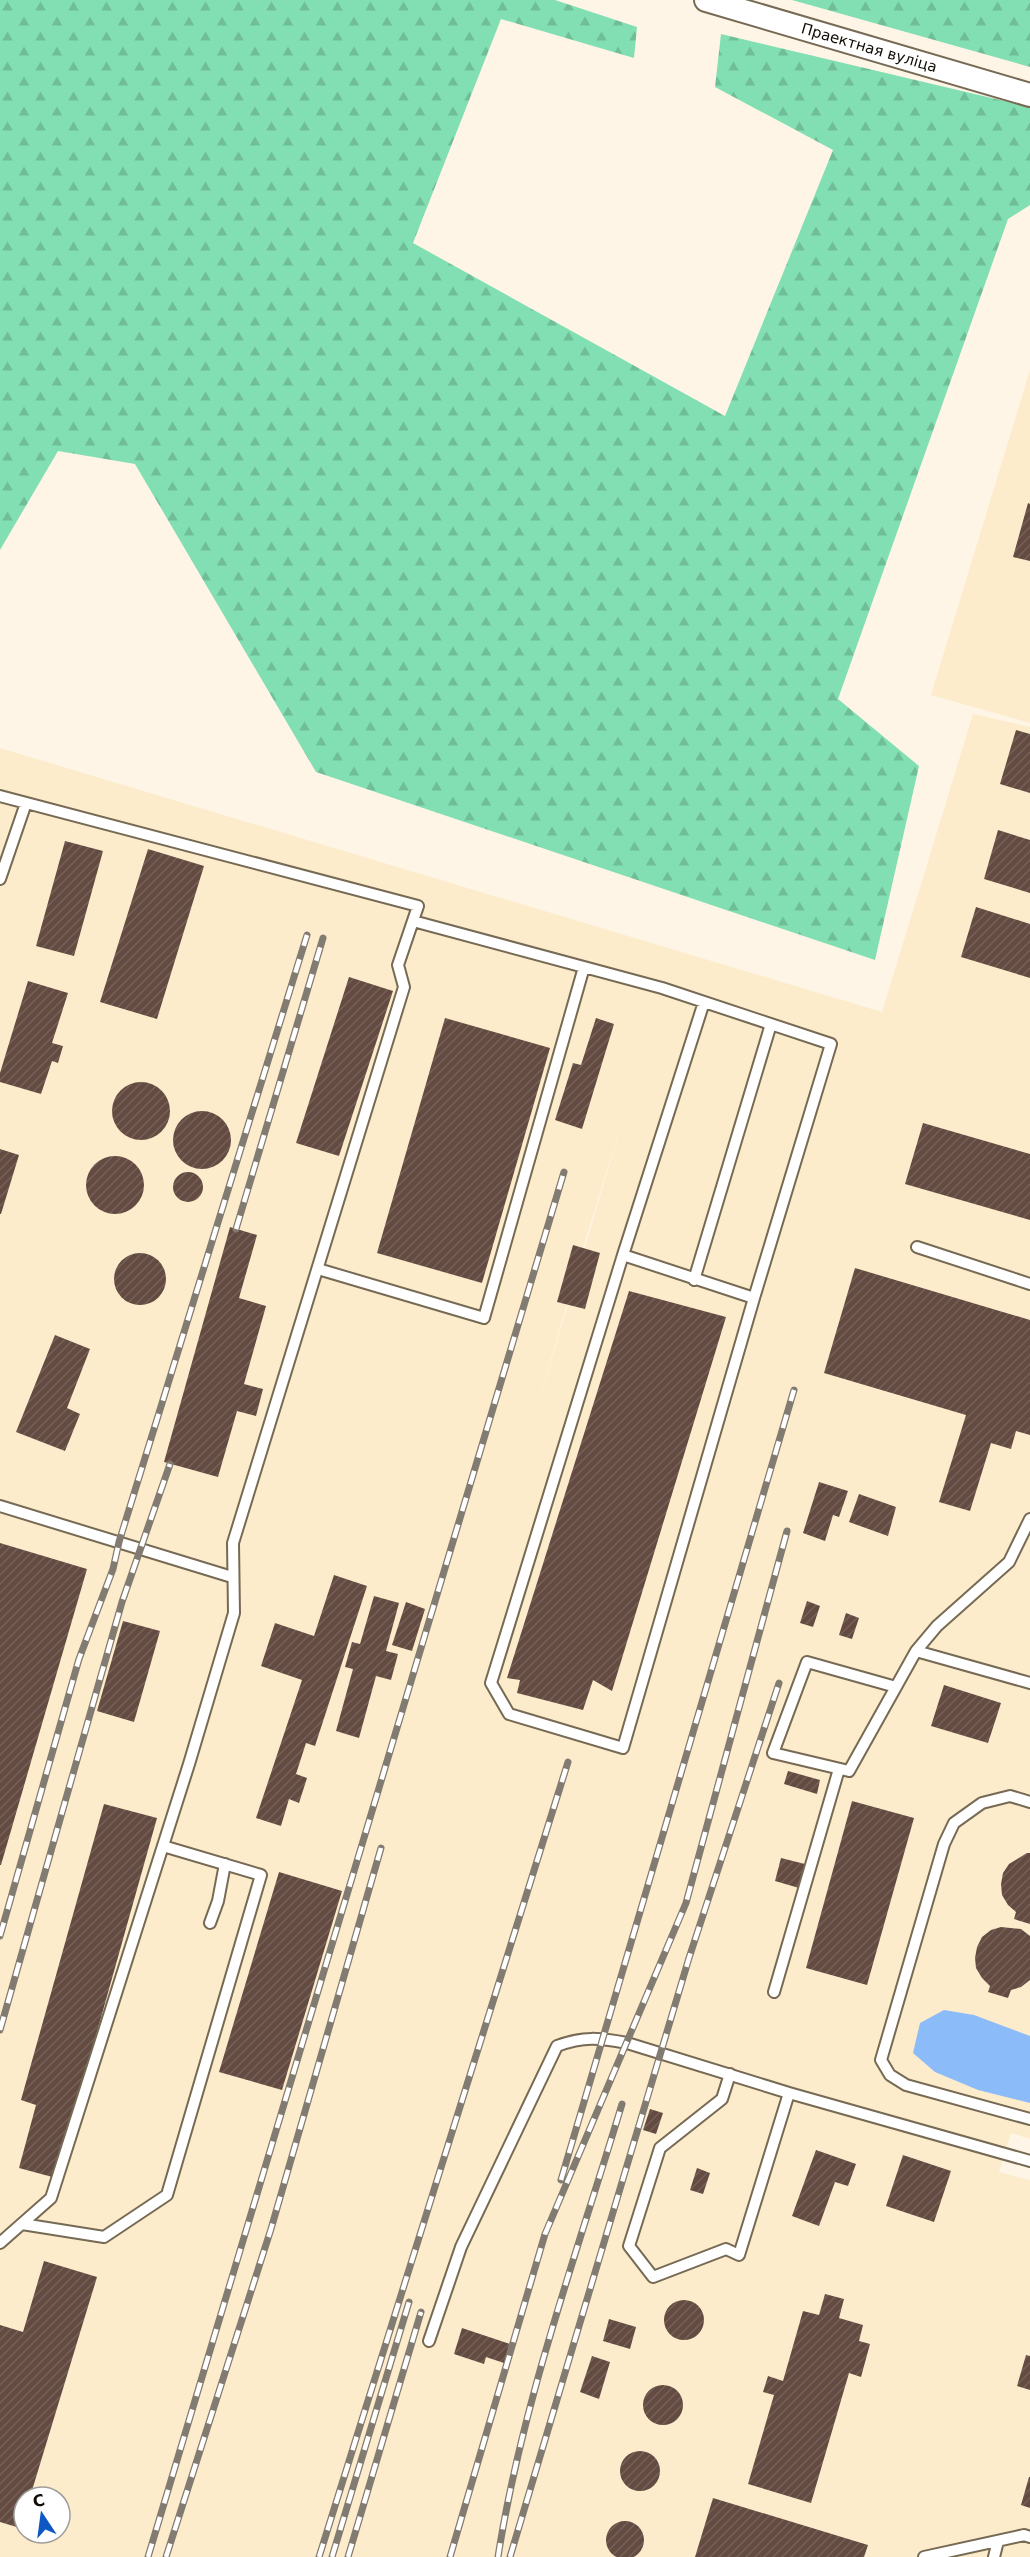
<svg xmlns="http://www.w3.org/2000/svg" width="1030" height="2557" font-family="'DejaVu Sans',sans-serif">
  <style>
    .built { fill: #fdeccb; fill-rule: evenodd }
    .forest { fill: url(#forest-firs) }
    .water { fill: #8cbbf9 }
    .building { fill: url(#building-hatch) }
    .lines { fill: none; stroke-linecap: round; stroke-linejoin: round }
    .service-casing { stroke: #766a54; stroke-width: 14 }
    .minor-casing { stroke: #766a54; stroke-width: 26 }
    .service { stroke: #fff; stroke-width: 10 }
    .minor { stroke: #fff; stroke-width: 22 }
    .rail-casing { stroke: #827b71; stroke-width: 7 }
    .rail { stroke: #fff; stroke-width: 4.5; stroke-dasharray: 14; stroke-linecap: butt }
    .labels { text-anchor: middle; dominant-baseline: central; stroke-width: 6; stroke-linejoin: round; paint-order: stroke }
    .street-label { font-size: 15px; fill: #110c05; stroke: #fff }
  </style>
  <defs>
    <pattern id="forest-firs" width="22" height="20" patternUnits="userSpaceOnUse" patternTransform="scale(1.5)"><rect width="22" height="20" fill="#82dfb3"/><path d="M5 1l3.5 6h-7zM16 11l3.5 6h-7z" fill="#6fbe98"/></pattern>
    <pattern id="building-hatch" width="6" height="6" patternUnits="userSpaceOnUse" patternTransform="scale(1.5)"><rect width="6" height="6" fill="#634b41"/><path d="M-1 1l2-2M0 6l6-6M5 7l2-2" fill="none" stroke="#746058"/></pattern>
  </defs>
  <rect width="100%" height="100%" fill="#fef5e6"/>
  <!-- built -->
  <path class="built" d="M1030,370V723L931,695Z
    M973,714L1030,727V2139L1011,2133L999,2172L1030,2180V2557H0V748L882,1012ZM626,1109L534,1418L583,1248ZM24,2497H60V2533H24Z"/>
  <!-- forest -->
  <path class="forest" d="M0,0H555L637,27L634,58L501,19L413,243L725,416L833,150L715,87L721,34L1030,107V205L1008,219L838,699L919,766L875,960L316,772L135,464L58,451L0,550Z
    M792,0H1030V67Z"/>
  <!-- water -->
  <path class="water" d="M944,2010L974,2015L1030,2036V2103L978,2090L935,2072L913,2053L920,2023Z"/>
  <!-- building -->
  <path class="building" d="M1028,503L1030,504V561L1013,557Z
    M1016,730L1030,734V793L1000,784Z
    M998,830L1030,840V893L984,879Z
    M65,841L103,851L74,956L36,946Z
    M148,849L204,866L157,1019L100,1002Z
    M976,907L1030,924V978L961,957Z
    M349,977L393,991L339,1156L296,1143Z
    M28,981L68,993L52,1043L63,1046L58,1063L52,1061L41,1094L0,1082V1073Z
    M445,1018L550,1048L482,1283L377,1253Z
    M596,1018L614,1024L582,1129L555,1120L573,1063L581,1065Z
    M112 1111a29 29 0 1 1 58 0a29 29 0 1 1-58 0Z
    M173 1140a29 29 0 1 1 58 0a29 29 0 1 1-58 0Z
    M923,1123L1030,1154V1220L905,1184Z
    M0,1149L19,1155L1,1214H0Z
    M86 1185a29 29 0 1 1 58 0a29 29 0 1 1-58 0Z
    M173 1187a15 15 0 1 1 30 0a15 15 0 1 1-30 0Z
    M230,1227L257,1235L239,1298L266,1306L244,1384L263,1389L256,1416L237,1411L218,1477L164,1462Z
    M573,1245L600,1253L585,1309L557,1302Z
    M114 1279a26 26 0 1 1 52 0a26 26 0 1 1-52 0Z
    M855,1268L1030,1320V1435L1016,1431L1011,1449L991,1443L970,1511L939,1502L966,1415L824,1373Z
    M629,1291L726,1317L612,1691L593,1680L583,1710L517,1693L520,1680L507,1678Z
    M55,1335L90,1349L67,1408L80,1414L65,1451L16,1432Z
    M819,1482L848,1491L839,1517L833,1515L825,1541L803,1533Z
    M859,1494L896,1507L888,1536L849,1522Z
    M0,1543L87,1569L1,1865H0Z
    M334,1575L367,1586L315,1746L306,1743L296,1774L307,1778L299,1803L289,1799L281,1826L256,1818L302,1680L261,1666L275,1623L314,1636Z
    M374,1596L399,1603L386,1651L398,1654L391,1680L376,1676L359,1738L336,1731L353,1669L345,1667L352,1642L360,1644Z
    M807,1601L820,1606L813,1627L800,1623Z
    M406,1602L425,1609L412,1651L392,1645Z
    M846,1613L859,1618L852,1639L839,1635Z
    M123,1621L160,1631L134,1722L97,1711Z
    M944,1685L1001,1703L988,1743L931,1726Z
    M788,1771L820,1780L817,1794L784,1784Z
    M852,1801L914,1818L867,1985L806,1968Z
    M104,1804L157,1818L56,2178L19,2168L36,2105L21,2100Z
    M1027,1853H1030V1924L1014,1919L1016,1912L1008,1905L1002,1895L1001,1884L1003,1873L1009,1864Z
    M781,1858L805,1864L799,1888L775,1881Z
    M279,1872L342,1891L282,2090L219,2072Z
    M1001,1927L1021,1929L1030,1936V1980L1021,1987L1011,1990L1008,1998L988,1992L990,1986L982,1978L976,1968L975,1958L977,1947L982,1937L991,1930Z
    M650,2109L663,2113L656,2134L643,2130Z
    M816,2150L856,2164L848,2186L835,2182L819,2226L792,2216Z
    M903,2155L951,2171L934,2222L886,2206Z
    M697,2168L710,2173L703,2194L690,2190Z
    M44,2261L97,2277L30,2497H24V2515L20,2528L0,2522V2325L23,2332Z
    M825,2294L844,2299L839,2318L863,2325L859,2341L870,2344L861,2377L849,2373L811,2503L748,2484L774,2395L763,2392L768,2376L783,2381L803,2311L819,2315Z
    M664 2320a20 20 0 1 1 40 0a20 20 0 1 1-40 0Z
    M609,2319L636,2327L630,2349L603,2341Z
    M462,2328L513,2345L507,2364L486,2357L484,2364L454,2354Z
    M1026,2355L1030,2356V2390L1017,2386Z
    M592,2356L610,2362L599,2399L580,2392Z
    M643 2405a20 20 0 1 1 40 0a20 20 0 1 1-40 0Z
    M620 2471a20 20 0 1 1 40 0a20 20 0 1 1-40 0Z
    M1029,2477H1030V2508L1021,2505Z
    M713,2498L868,2545L864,2557H695Z
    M606 2540a19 19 0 1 1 38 0a19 19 0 1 1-38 0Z"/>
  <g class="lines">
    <defs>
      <path id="service" d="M0,796L418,906L398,965L404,987L233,1543L234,1613L189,1764L51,2198L0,2243
        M0,879L26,803
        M413,921L662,988L831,1044L754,1298L623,1255L704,1002
        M917,1247L1030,1284
        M623,1255L491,1683L509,1714L623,1748L754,1298
        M318,1269L484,1318L584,967
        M694,1280L771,1024
        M0,1506L232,1577
        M1030,1519L1009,1562L937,1626L916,1651L1030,1683
        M896,1687L807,1662L773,1753L849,1771L916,1651
        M1030,1802L1010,1796L982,1803L954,1823L944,1844L881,2060L890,2075L906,2085L1030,2119
        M210,1923L218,1901L225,1864
        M774,1992L839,1769
        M730,2074L722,2099L660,2148L629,2246L653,2277L726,2249L739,2255L789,2093
        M22,2224L104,2237L167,2195L261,1875L163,1846
        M429,2341L461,2247L557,2046C584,2036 599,2038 627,2043L789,2093L1030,2161
        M924,2557L1024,2535L1030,2537
        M994,2557L998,2541"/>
      <g id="minor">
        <path id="s1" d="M706,0L1030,95"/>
      </g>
    </defs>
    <!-- service casing -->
    <use href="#service" class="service-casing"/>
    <!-- minor casing -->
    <use href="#minor" class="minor-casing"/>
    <!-- service -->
    <use href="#service" class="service"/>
    <!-- minor -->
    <use href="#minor" class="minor"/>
    <defs>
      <path id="rail" d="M236,1229L323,938
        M0,1936L79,1659L113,1569L119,1542L307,935
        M0,2030L122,1602L170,1464
        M561,2180L794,1390
        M148,2557L564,1172
        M166,2557L271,2229L381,1848
        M319,2557L568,1762
        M332,2557L409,2302
        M348,2557L421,2312
        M450,2557L545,2234L686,1903L787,1531
        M498,2557C522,2403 577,2253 622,2104
        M510,2557L689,1958L779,1683"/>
    </defs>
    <!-- rail casing -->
    <use href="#rail" class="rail-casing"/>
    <!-- rail -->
    <use href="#rail" class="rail"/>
  </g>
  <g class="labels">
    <!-- street labels -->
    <g class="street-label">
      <text stroke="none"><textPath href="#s1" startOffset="170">Праектная вуліца</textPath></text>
    </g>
  </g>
  <!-- north arrow -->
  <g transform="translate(42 2515) rotate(347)"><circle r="28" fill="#ffffff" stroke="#a09e9b" stroke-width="1.5"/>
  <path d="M0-4.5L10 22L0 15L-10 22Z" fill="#0e58c3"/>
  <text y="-9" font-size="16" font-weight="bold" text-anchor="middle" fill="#110c05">С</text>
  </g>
</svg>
